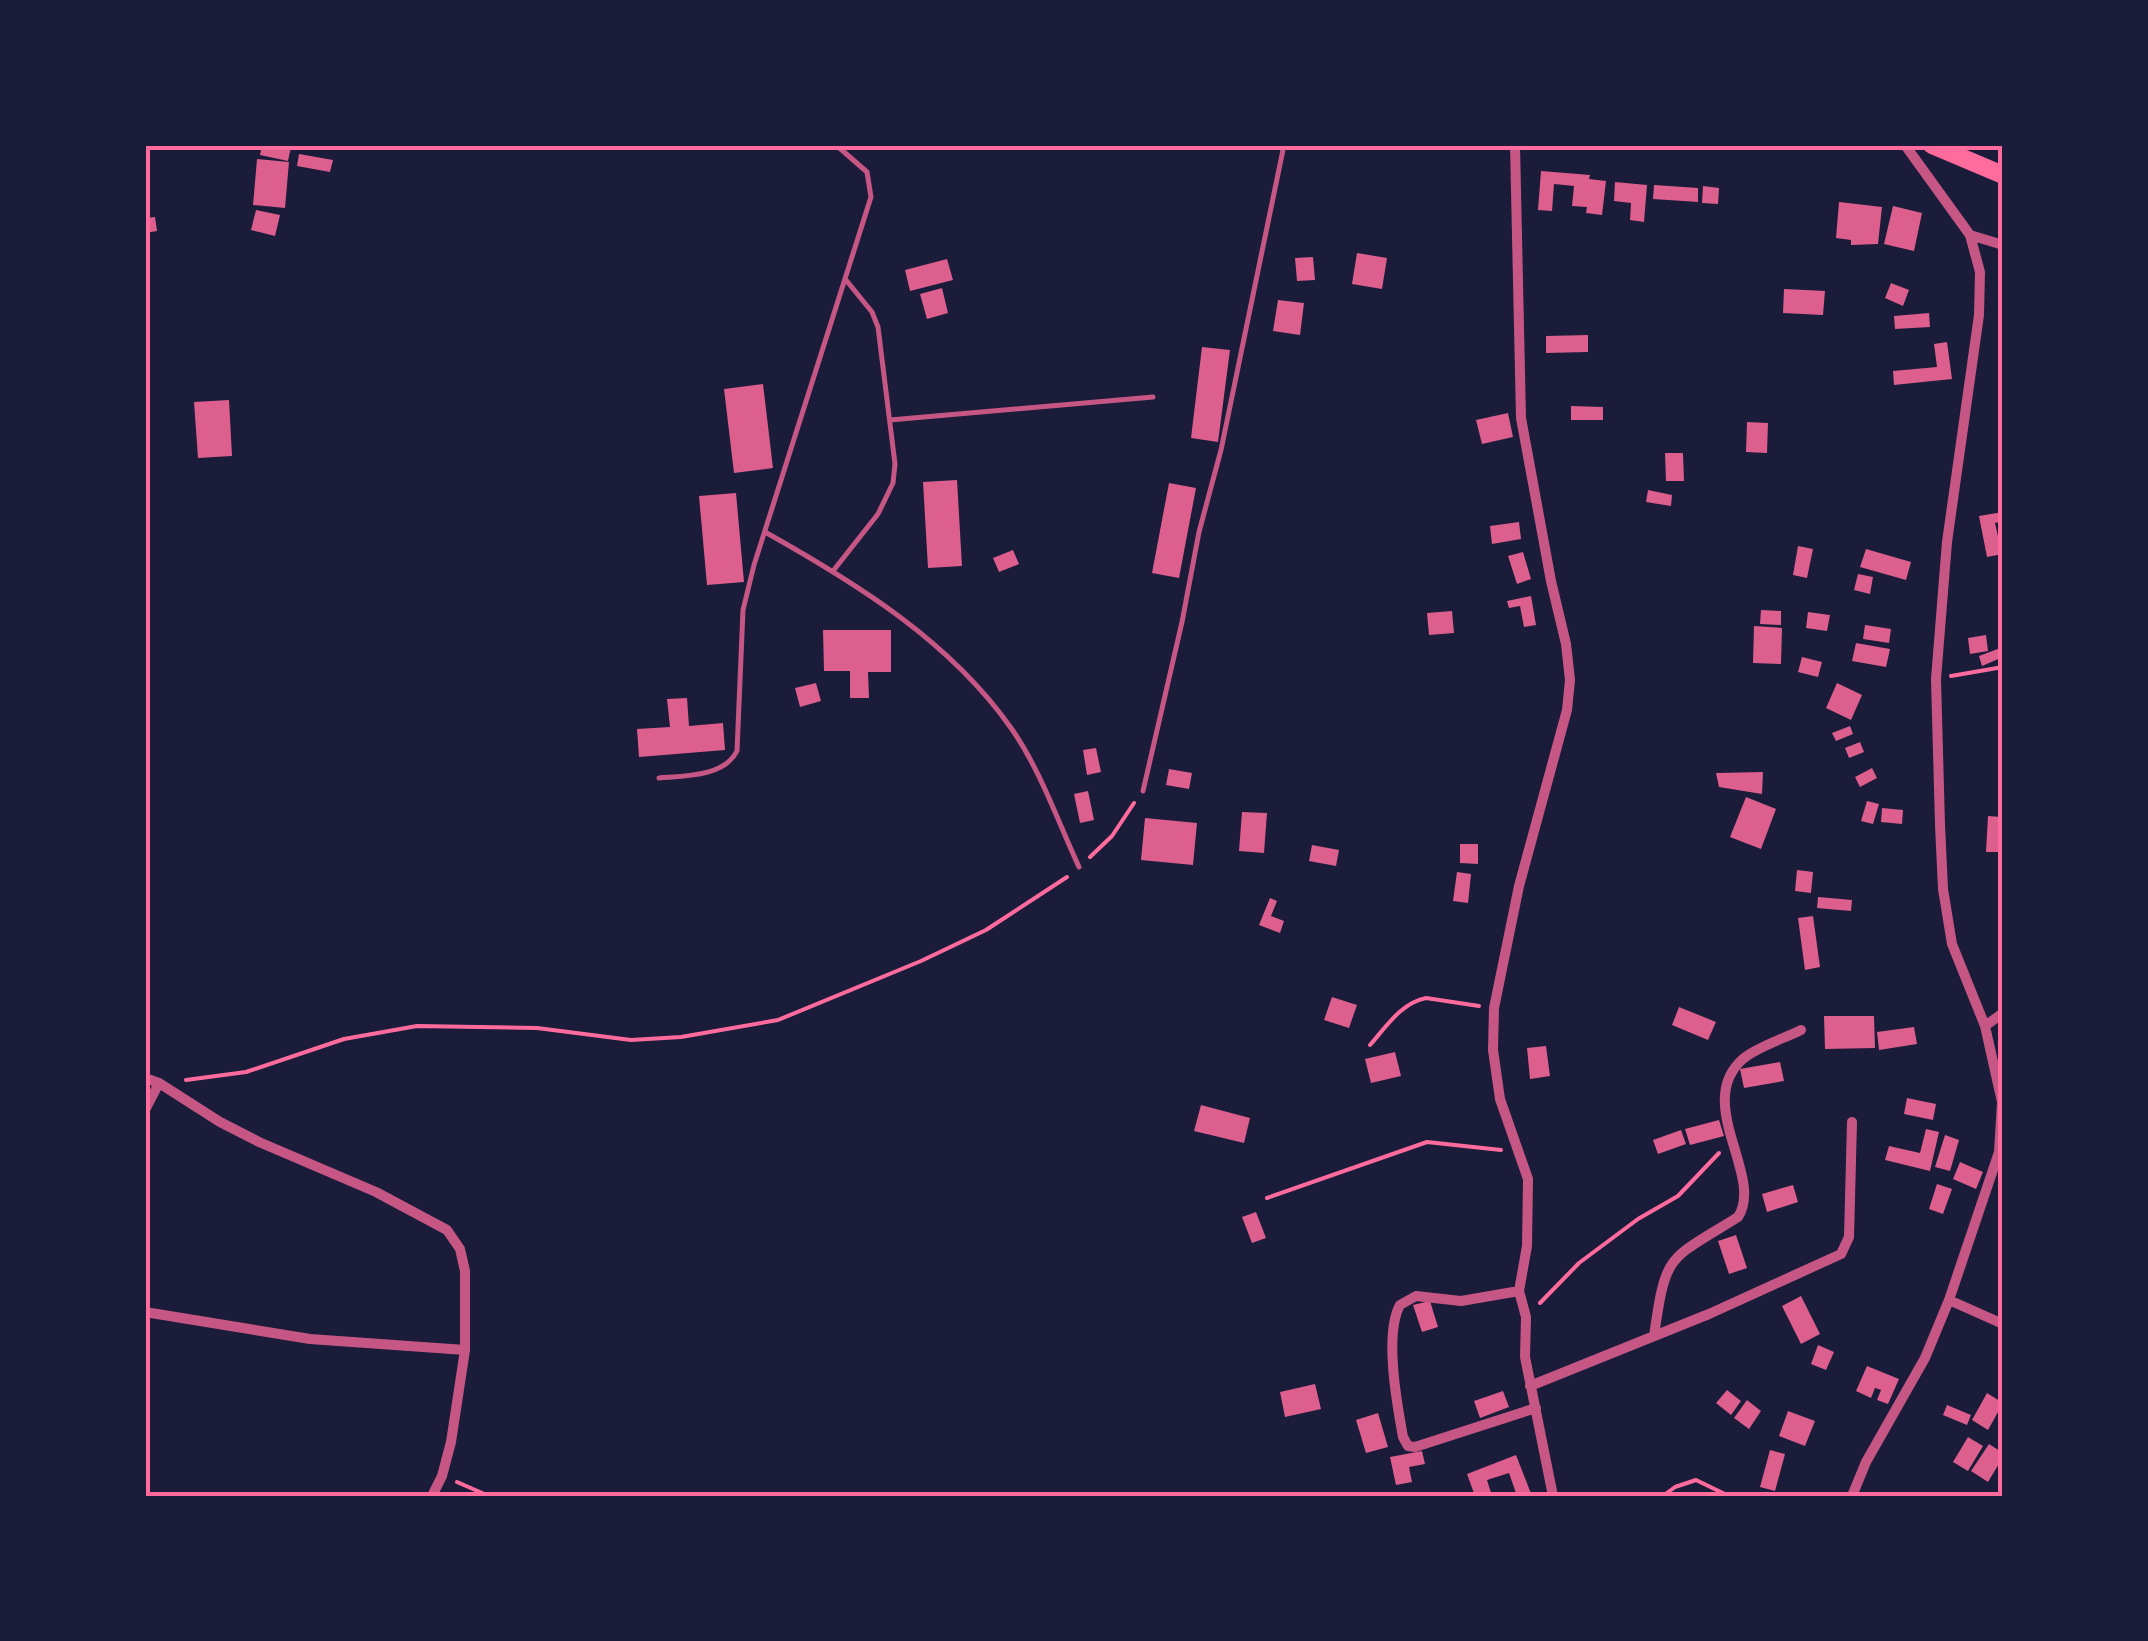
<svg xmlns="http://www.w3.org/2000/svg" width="2148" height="1641" font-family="'DM Sans',sans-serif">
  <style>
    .building { fill: #dd5f8e }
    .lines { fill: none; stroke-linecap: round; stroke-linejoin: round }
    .path { stroke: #ff6b9d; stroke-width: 4 }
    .service { stroke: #c65784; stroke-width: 5 }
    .minor { stroke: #c65784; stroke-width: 10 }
    .trunk { stroke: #ff6b9d; stroke-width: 18 }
    .neatline { fill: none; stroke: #ff6b9d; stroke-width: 4 }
  </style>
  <rect width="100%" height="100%" fill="#1b1b3a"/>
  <!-- building -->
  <path class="building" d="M262,145L291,147L288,161L260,155Z
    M299,154L333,160L330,172L297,166Z
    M257,159L289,162L285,208L253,205Z
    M1541,171L1590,175L1589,179L1606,181L1602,215L1586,213L1587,207L1572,206L1574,186L1554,184L1552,211L1538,210Z
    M1615,182L1647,185L1644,222L1630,220L1631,203L1614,201Z
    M1654,185L1698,188V202L1653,199Z
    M1703,186L1719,188L1718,204L1702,203Z
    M1839,202L1882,207L1878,244L1851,245V240L1836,238Z
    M1893,206L1922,213L1914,251L1884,244Z
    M256,210L280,215L275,236L251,230Z
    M155,217L157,231L145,233V218Z
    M1357,253L1387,258L1382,289L1352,284Z
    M1313,257L1315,280L1297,281L1295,258Z
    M947,259L953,280L910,291L905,270Z
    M1891,283L1909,290L1903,306L1885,298Z
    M942,288L948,313L927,319L920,294Z
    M1784,289L1825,291L1823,315L1783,313Z
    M1278,300L1304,303L1300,335L1273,331Z
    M1929,313L1930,327L1895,329L1894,316Z
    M1588,335V352L1546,353V336Z
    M1947,342L1952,379L1894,385L1893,371L1937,367L1934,344Z
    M1202,347L1230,350L1218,442L1191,438Z
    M763,384L773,468L734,473L724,389Z
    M229,400L232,456L198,458L194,402Z
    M1571,406L1603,407V420H1571Z
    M1508,413L1513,437L1482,444L1476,420Z
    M1747,422L1768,423L1767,453L1746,452Z
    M1665,453H1683L1684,481H1666Z
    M957,480L962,566L928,568L923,482Z
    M1169,483L1196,488L1179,578L1152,573Z
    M1648,490L1672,495L1671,506L1646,502Z
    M736,493L744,582L707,585L699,496Z
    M2003,512V521L1995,523L1999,541H2003V554L1987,557L1979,516Z
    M1519,522L1521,539L1492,544L1490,526Z
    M1798,546L1813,549L1807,578L1793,575Z
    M1866,549L1911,562L1906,580L1860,567Z
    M1013,550L1019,564L999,572L993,558Z
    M1523,552L1531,579L1517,584L1508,556Z
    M1858,574L1873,577L1870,594L1854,590Z
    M1531,596L1536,625L1524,627L1520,606L1509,608L1507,601Z
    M1761,610L1781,611V625L1760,624Z
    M1452,611L1454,633L1429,635L1427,613Z
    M1808,612L1830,615L1827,631L1806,628Z
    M1865,625L1891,629L1889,643L1863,639Z
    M1754,626L1782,628L1781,664L1753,663Z
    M823,630H891V672H868L869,698H850V671H824Z
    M1986,635L1988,651L1970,654L1968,638Z
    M1856,643L1890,649L1886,667L1852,661Z
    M2003,647V657L1982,666L1979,656Z
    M1802,657L1822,662L1818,677L1798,672Z
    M816,683L821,701L800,707L795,688Z
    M1837,683L1862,695L1851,720L1826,708Z
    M687,698L689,726L723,723L725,750L639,757L637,729L670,727L667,699Z
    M1850,726L1853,734L1836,741L1832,733Z
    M1860,742L1864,752L1849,758L1845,748Z
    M1096,748L1101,772L1087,775L1083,750Z
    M1872,768L1877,778L1860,787L1855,777Z
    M1169,769L1192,773L1189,789L1166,785Z
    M1763,772L1762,794L1719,787L1716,773Z
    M1088,791L1094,820L1080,823L1074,794Z
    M1746,797L1776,809L1761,849L1730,837Z
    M1867,801L1879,804L1873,824L1861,821Z
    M1882,808L1903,810L1902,824L1881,822Z
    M1242,812L1267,813L1264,853L1239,851Z
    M1988,816L2002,817L2000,852H1986Z
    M1145,818L1197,823L1193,865L1141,860Z
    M1460,844H1478V864L1460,863Z
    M1312,845L1339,850L1336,866L1309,861Z
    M1797,870L1813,872L1811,893L1795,891Z
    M1457,872L1471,874L1468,903L1453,901Z
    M1818,897L1852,900L1851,911L1817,908Z
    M1270,898L1277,901L1271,916L1284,921L1280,933L1259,925Z
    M1813,916L1820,967L1805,970L1798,918Z
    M1332,997L1357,1005L1349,1028L1324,1020Z
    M1679,1007L1716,1022L1708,1040L1672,1025Z
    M1824,1016H1874L1875,1048L1825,1049Z
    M1914,1027L1917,1044L1879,1050L1877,1032Z
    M1546,1046L1550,1076L1530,1079L1527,1048Z
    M1395,1052L1401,1076L1371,1083L1365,1059Z
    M1780,1062L1784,1081L1744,1088L1740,1069Z
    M1907,1098L1936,1104L1933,1120L1904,1114Z
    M1201,1105L1250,1118L1244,1143L1194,1131Z
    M1719,1120L1724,1136L1690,1145L1685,1129Z
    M1926,1129L1939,1132L1930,1171L1885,1160L1889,1146L1920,1153Z
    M1681,1130L1686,1144L1658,1154L1653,1140Z
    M1945,1135L1959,1140L1950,1171L1935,1167Z
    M1960,1162L1983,1172L1976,1189L1953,1179Z
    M1937,1184L1952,1189L1943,1214L1929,1209Z
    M1793,1185L1798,1202L1767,1212L1762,1194Z
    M1256,1212L1266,1238L1252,1243L1242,1217Z
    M1736,1235L1747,1268L1729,1274L1718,1241Z
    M1801,1296L1820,1334L1801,1344L1782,1306Z
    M1430,1301L1438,1327L1422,1332L1413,1305Z
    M1818,1345L1834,1352L1826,1370L1811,1364Z
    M1867,1366L1899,1379L1888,1404L1877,1400L1881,1390L1875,1388L1871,1398L1856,1391Z
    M1315,1384L1321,1409L1285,1417L1280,1392Z
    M1727,1390L1741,1401L1731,1415L1716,1403Z
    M1503,1391L1509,1407L1480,1418L1474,1401Z
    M1987,1393L2003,1403L1988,1430L1972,1420Z
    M1747,1400L1761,1411L1749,1429L1734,1418Z
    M1947,1405L1971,1415L1967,1425L1943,1415Z
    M1788,1411L1815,1421L1805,1446L1779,1436Z
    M1378,1413L1388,1447L1366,1453L1356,1420Z
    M1968,1437L1983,1446L1968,1471L1953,1462Z
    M1989,1444L2003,1453V1457L1988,1482L1971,1471Z
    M1770,1450L1785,1454L1775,1491L1760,1487Z
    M1422,1451L1425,1464L1409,1467L1412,1482L1396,1485L1390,1457Z
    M1516,1455L1532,1496H1517L1509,1473L1487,1480L1492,1496H1475L1467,1474Z"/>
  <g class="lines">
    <!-- path -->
    <path class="path" d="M1951,676L2003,667
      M1090,857L1112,836L1134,803
      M1370,1045C1386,1027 1401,1003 1426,998L1479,1006
      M186,1080L246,1072L344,1039L417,1026L537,1028L631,1040L681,1037L778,1020L921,961L986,930L1067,877
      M1267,1198L1427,1142L1501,1150
      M1540,1303L1579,1263L1638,1219L1678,1196L1719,1153
      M457,1482L489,1496
      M1663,1496L1675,1487L1696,1480L1729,1496"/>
    <!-- service -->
    <path class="service" d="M890,420L1153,397
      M765,532C856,583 950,641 1011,728C1040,769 1058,822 1079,867
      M833,571L878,514L893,483L895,464L878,327L872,312L846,280
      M659,778C684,776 724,777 737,751L743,610L754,565L871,197L867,172L836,145
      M1143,791L1182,622L1199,532L1221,450L1284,145"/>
    <!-- minor -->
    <path class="minor" d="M1515,145L1521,418L1551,581L1566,644L1570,680L1567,710L1519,886L1494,1008L1493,1050L1500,1099L1528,1179L1527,1246L1519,1291L1526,1317L1525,1357L1553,1496
      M1970,235L2003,245
      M1985,1026L2003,1013
      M145,1078L159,1083L220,1122L259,1142L376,1192L447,1230L460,1249L465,1271V1350L451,1442L442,1476L432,1496
      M145,1110L159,1083
      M1519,1291L1461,1301L1416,1296L1400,1305C1384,1334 1397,1404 1403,1437L1408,1446L1415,1447L1536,1408
      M1949,1300L2003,1324
      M145,1312L310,1339L465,1350
      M1654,1336C1666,1251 1668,1261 1738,1217C1765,1176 1692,1102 1744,1058C1759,1046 1783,1039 1801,1030
      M1530,1386L1709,1314L1841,1254L1849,1237L1852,1122
      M1852,1496L1866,1462L1925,1358L1949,1300L1999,1152L2002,1102L1985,1026L1952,944L1943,889L1940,825L1936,679L1947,542L1979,315L1980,272L1970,235L1905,145"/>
    <!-- trunk -->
    <path class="trunk" d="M1932,145L2003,175"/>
  </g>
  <!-- border -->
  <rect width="2148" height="1641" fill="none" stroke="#1b1b3a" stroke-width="295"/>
  <rect x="148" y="148" width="1852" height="1346" class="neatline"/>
</svg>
